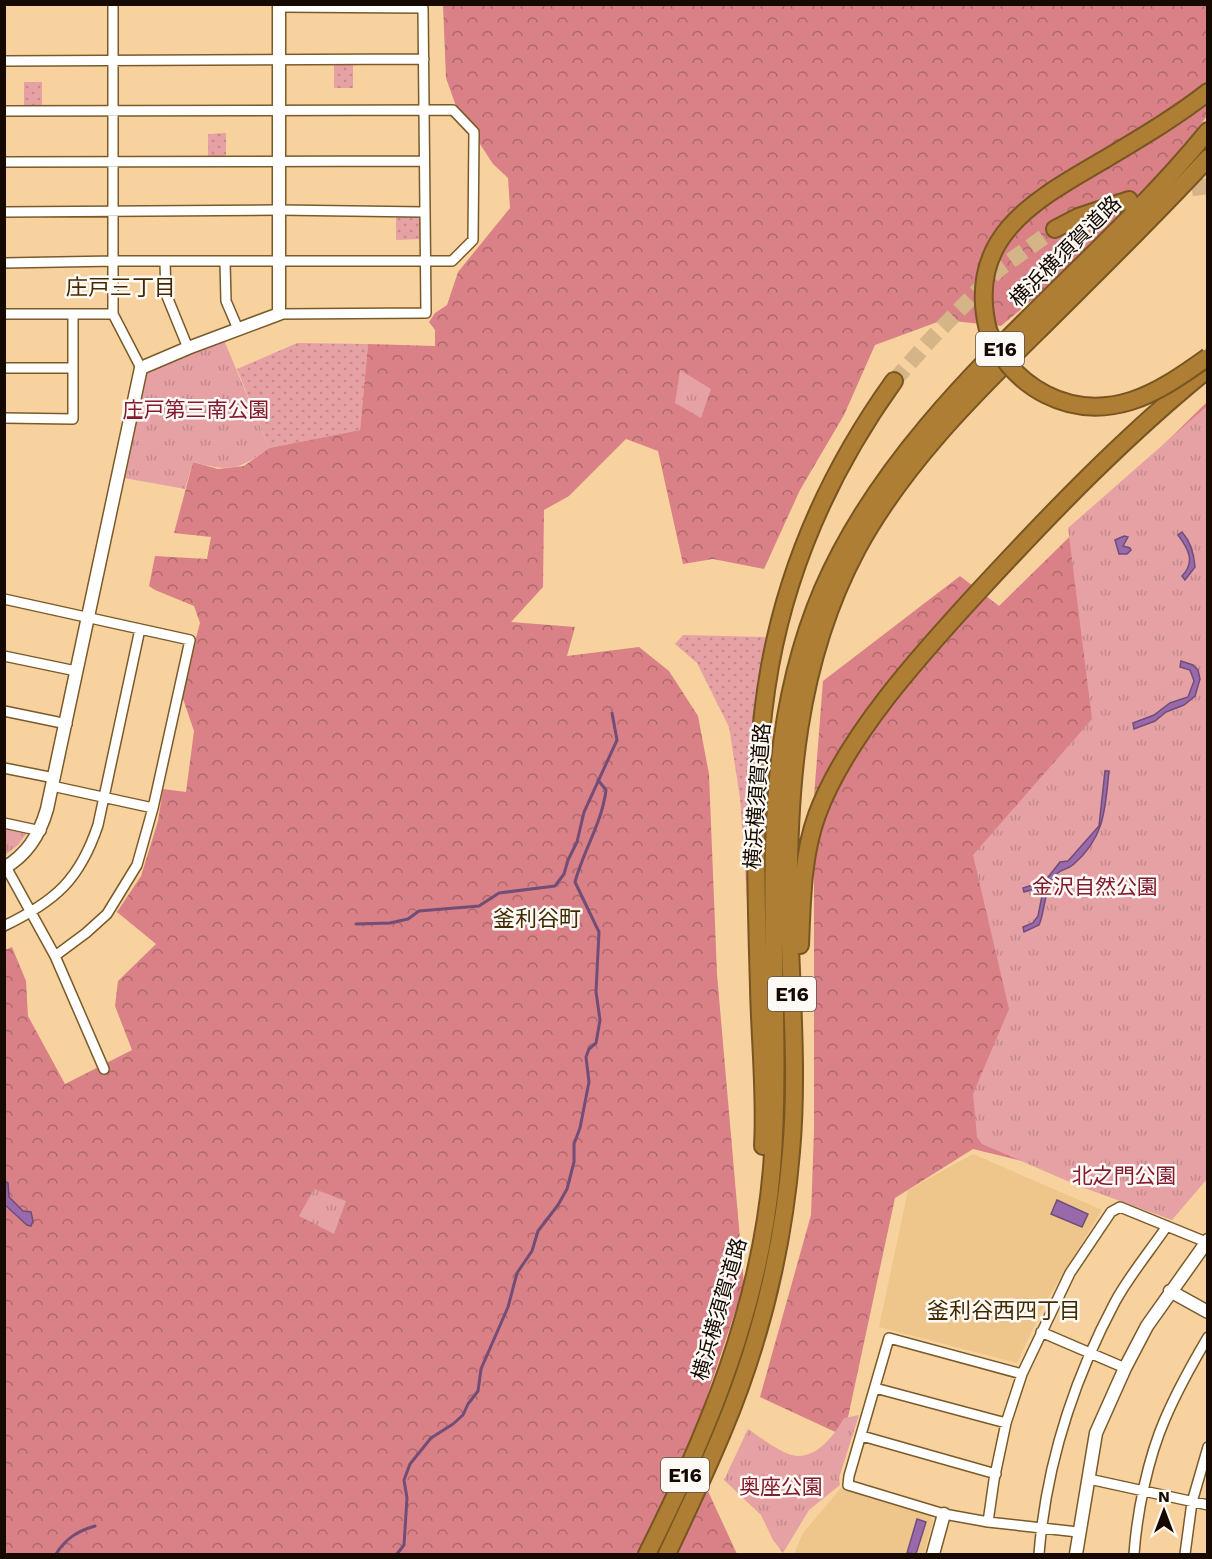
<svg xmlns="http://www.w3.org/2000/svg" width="1212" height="1559" font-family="'Work Sans','Noto Sans JP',sans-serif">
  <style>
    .built { fill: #eec58b }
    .grass { fill: url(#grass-dots) }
    .forest { fill: url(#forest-crowns) }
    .park { fill: url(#park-tufts) }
    .water { fill: #996aab; stroke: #714d78; stroke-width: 1.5 }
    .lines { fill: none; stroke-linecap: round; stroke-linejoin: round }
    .stream { stroke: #714d78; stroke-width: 3 }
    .motorway-tunnel { stroke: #d5b487; stroke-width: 16; stroke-dasharray: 16 8; stroke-linecap: butt }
    .minor-casing { stroke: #7a5a29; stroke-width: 12 }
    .tertiary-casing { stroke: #7a5a29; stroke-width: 15 }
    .motorway-casing { stroke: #785521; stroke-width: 20 }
    .minor { stroke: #fff; stroke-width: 9 }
    .tertiary { stroke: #fff; stroke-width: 12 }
    .motorway { stroke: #ad7e33; stroke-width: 16 }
    .motorway-bridge-casing { stroke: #785521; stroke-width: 20; stroke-linecap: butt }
    .motorway-bridge { stroke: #ad7e33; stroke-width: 16 }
    .labels { text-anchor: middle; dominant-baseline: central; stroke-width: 5; stroke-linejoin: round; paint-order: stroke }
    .shield { fill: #fdf9f4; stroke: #5b5149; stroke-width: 1.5 }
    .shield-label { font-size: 20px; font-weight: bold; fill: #150900 }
    .street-label { font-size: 21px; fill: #150900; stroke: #fdf9f4 }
    .park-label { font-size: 21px; fill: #831a2e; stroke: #fdf9f4 }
    .neighbourhood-label { font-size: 22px; fill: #412a02; stroke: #fdf9f4 }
  </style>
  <defs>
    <pattern id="grass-dots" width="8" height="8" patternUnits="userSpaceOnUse" patternTransform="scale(1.5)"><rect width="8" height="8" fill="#e5a1a4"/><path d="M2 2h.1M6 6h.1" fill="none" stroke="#c4898b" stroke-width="1.8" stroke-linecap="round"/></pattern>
    <pattern id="forest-crowns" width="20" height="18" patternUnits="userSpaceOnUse" patternTransform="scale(1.5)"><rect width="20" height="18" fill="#d98187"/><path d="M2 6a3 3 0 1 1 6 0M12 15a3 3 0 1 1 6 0" fill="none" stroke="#af686c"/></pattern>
    <pattern id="park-tufts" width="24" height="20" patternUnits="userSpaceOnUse" patternTransform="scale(1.5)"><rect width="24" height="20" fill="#e5a1a4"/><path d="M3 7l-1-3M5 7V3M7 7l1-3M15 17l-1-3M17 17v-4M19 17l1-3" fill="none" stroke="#c4898b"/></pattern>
  </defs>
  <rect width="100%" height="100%" fill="#f7d29f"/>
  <!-- built -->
  <path class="built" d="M973,1154L1102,1210L1043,1307L1017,1363L879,1327L908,1190Z
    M841,1488L929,1514L933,1521L924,1554H794L803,1533Z"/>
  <!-- grass -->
  <path class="grass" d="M334,65H353V88H334Z
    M24,82H42V106H24Z
    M226,133V156H208V134Z
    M417,215L420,220V239L396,240V216Z
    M297,343L368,344L360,430L269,448L237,369Z
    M683,635L766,637L752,730L749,928L740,798L729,727L697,663L675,644Z"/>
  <!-- forest -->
  <path class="forest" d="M443,5H1207V116L1184,146L1122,215L1067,271L1001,326L943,320L875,345L844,415L800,490L764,569L713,559L683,564L658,451L626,439L569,496L544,510L543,587L511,622L575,627L567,656L639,647L669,671L698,716L709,774L717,974L744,1285L689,1450L737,1554H5L4,1205L27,1225L28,1211H23L9,1197L8,1183L5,1181V950L12,947L26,981L28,1016L65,1084L132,1050L115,1006L118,981L156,944L117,912L141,876L158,821L163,789L186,792L194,731L181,693L200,623L194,606L155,590L149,586L155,556L207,559L211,537L174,533L193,462L218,469L244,466L269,448L360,430L368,344L435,346V330L429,322L435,313L447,305L458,272L510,208L508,178L493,164L480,144L478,130L457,109L446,78Z
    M1207,402V604L1058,1170L973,1149L895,1198L844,1436L760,1397L811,1215L814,1131V797L823,681L960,576L999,606Z"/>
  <!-- park -->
  <path class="park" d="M224,340L269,448C238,470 231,472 193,462L185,489L124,478L146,373Z
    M680,370L711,389L701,418L675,403Z
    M1207,406V1179L1172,1220L1079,1186L982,1144L977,1137L973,1094L1009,1009L973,855L1092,719L1068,528Z
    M5,829L26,834L18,845L5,855Z
    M314,1189L346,1201L334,1234L299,1216Z
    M859,1415L839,1478L840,1485L809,1510L783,1553L773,1540L761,1515L724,1480L748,1429C760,1437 784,1456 798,1456C819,1456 835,1434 844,1418Z"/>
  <!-- water -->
  <path class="water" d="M1182,532C1191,542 1194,553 1195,567L1185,580L1182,576C1196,562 1188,548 1178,535Z
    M1124,536L1128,537L1123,546L1130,548L1131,550L1127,554H1119L1115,540Z
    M1181,661L1193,665L1198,670L1200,679L1195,696L1184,705L1166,712L1155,721L1134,729L1133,723L1154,715L1170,703L1188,697L1194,681L1190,670L1180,667Z
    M1105,771H1109C1105,809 1105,837 1074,864C1065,872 1060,867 1052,880C1044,893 1045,911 1039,925L1024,932L1023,927L1033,923L1038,916L1044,886L1024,892L1023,888L1045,881L1060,862L1068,861L1099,826Z
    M4,1181L8,1183L9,1197L23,1211L31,1212L33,1221L31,1226L27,1225L5,1205Z
    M1057,1200L1088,1214L1082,1227L1051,1214Z
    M917,1519L926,1522L916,1554L907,1553Z"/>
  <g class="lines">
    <!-- stream -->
    <path class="stream" d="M356,924L390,923L408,919L419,911L479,906L499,893L555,886L564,874L568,860L577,842L584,812L617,740L612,713
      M56,1554C66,1538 78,1531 95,1526
      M397,1554L404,1545L407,1498L404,1480L410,1464L431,1438L453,1424L463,1415L468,1404L478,1391L481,1369L508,1307L517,1273L532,1251L538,1231L558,1205L567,1189L574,1162V1144L580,1128L589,1082L586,1057L589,1049L596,1043L600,1020L596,992L599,932L575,882C584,849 602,823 606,790L598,780"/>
    <!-- motorway-tunnel -->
    <path class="motorway-tunnel" d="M1168,192L1208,186
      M894,381L929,341L999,269L1055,229"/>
    <defs>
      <path id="minor" d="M113,4V314
        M279,7L423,8L426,313L279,314
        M4,61L424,59
        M4,111L453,110L474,132L473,240L452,261H114L4,263
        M4,162L424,161
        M4,212L278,210L424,212
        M165,262L166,294L188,348
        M225,262L226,301L238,329
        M4,314H113L141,368
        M4,368H73
        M4,418L73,419V314
        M4,599L190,640L153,808L137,865L107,914L86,933L55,956
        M4,656L76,671
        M4,711L67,724
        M4,768L54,778
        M52,786L153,808
        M4,823L41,831
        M6,867L55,956L104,1069
        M4,926C56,901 80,879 98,825L140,629
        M1041,1332L1125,1368
        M1022,1374L889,1338L849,1476L848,1485L944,1514L988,1522L1078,1532
        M875,1388L1006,1423
        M862,1436L996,1474
        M1089,1479L1208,1505
        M988,1522L994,1480L1006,1423L1022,1374L1070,1273L1111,1212L1120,1207L1206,1242
        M1039,1554C1046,1466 1073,1381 1115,1302C1129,1276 1150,1251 1167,1226
        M1134,1554C1137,1512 1148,1458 1165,1419C1177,1391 1192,1364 1208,1337
        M1185,1554L1192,1502L1208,1447"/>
      <path id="tertiary" d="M4,868C27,855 40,834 47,809L141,368L188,348L279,314V4
        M1170,1291L1208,1312
        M933,1554L944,1514
        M1076,1554L1096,1433L1125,1368L1147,1326L1208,1240"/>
      <path id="motorway" d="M1055,229L1078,217L1129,200
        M988,330C965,235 1037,199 1107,158C1142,137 1176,117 1208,92
        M800,945C802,901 802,856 817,815C846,736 922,653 979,591C1051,513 1125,436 1208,369
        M763,1146C766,1094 760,1040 759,987C756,881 751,771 770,666C789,562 833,466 894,381
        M647,1554C708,1433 761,1305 772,1168C787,975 744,773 823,589C903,404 1083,284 1208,131
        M667,1554C686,1514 705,1474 722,1433C760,1343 783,1248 791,1152C798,1073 791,994 789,916C787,790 796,663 857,549C902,466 970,398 1037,332C1094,275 1153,218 1208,158"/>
    </defs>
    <!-- minor casing -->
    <use href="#minor" class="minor-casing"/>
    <!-- tertiary casing -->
    <use href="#tertiary" class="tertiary-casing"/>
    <!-- motorway casing -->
    <use href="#motorway" class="motorway-casing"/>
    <!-- minor -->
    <use href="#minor" class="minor"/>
    <!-- tertiary -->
    <use href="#tertiary" class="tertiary"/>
    <!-- motorway -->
    <use href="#motorway" class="motorway"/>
    <defs>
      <path id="motorway-bridge" d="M988,330C1012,388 1070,420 1131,401C1159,392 1184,374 1208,357"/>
    </defs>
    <!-- motorway-bridge casing -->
    <use href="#motorway-bridge" class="motorway-bridge-casing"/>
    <!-- motorway-bridge -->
    <use href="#motorway-bridge" class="motorway-bridge"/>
  </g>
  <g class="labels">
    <!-- shield labels -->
    <g class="shield">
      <rect x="976" y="332" width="48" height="34" rx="4.5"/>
      <rect x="768" y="977" width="48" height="34" rx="4.5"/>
      <rect x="661" y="1458" width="48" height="34" rx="4.5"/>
    </g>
    <g class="shield-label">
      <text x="1000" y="349">E16</text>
      <text x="792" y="994">E16</text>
      <text x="685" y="1475">E16</text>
    </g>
    <!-- street labels -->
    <g class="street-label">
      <text transform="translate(1065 251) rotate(-45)">横浜横須賀道路</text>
      <text transform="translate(757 796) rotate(-86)">横浜横須賀道路</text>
      <text transform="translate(719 1309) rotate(-74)">横浜横須賀道路</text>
    </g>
    <!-- park labels -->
    <g class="park-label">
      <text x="196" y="409">庄戸第三南公園</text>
      <text x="1095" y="886">金沢自然公園</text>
      <text x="1124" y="1175">北之門公園</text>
      <text x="781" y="1486">奥座公園</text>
    </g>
    <!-- neighbourhood labels -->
    <g class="neighbourhood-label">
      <text x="121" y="287">庄戸三丁目</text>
      <text x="537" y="918">釜利谷町</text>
      <text x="1004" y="1310">釜利谷西四丁目</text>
    </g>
  </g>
  <!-- border -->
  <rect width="1212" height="1559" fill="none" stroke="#150900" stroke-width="12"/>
  <!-- north arrow -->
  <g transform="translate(1164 1511)" stroke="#fdf9f4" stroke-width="4.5" paint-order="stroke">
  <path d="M0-4.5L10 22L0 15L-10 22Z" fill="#150900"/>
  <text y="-9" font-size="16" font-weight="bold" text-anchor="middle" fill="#150900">N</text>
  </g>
</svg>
